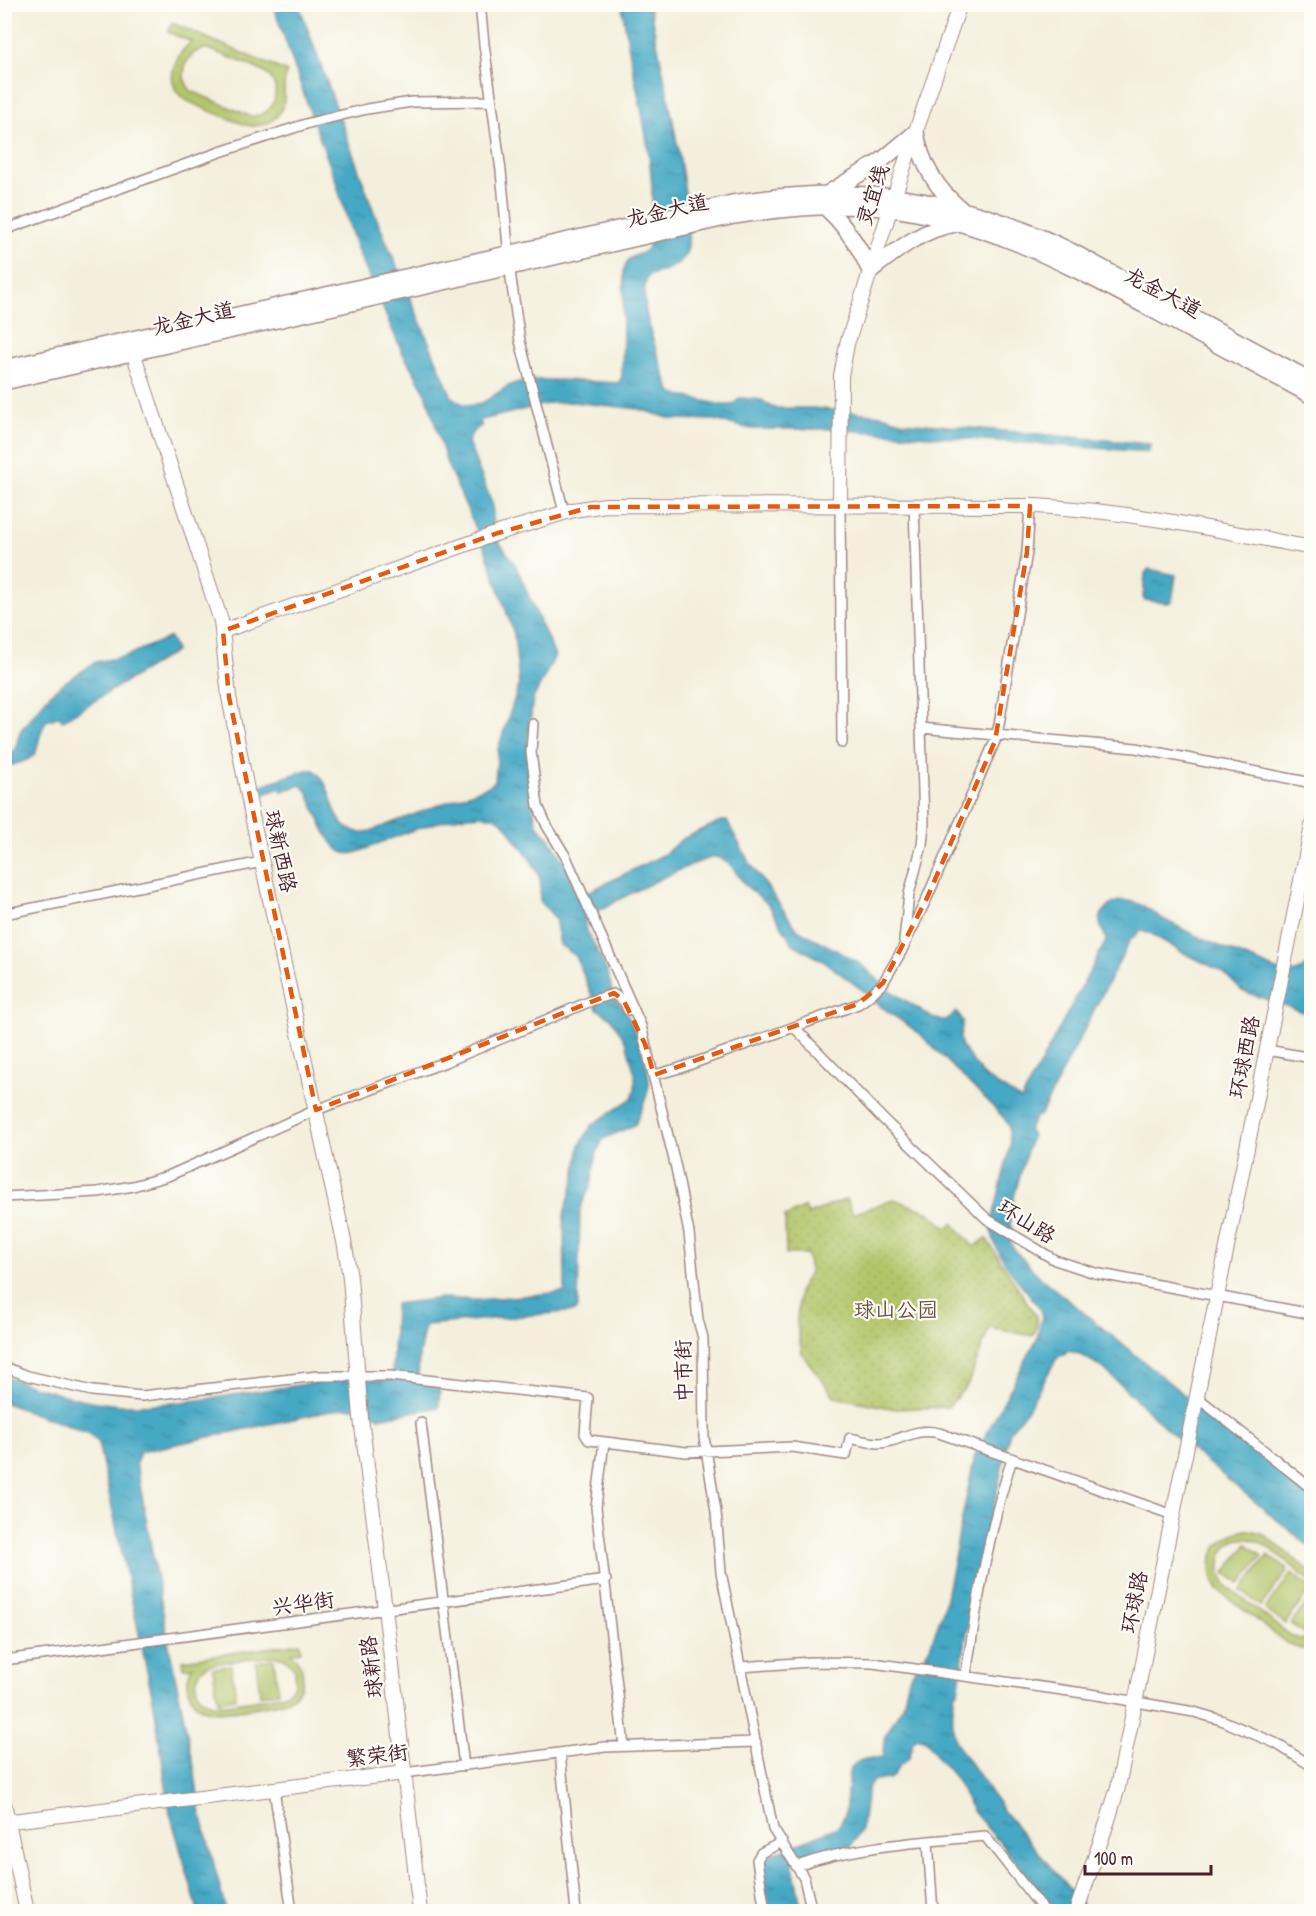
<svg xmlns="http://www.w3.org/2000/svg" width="1316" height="1916" font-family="'Patrick Hand','LXGW WenKai TC',sans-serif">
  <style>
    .grass { fill: url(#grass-dots); stroke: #7e724a; stroke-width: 1.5 }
    .pitch { fill: #b3c569; stroke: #7e724a; stroke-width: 1.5; fill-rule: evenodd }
    .water { fill: url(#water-ripples); stroke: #486478; stroke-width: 1.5 }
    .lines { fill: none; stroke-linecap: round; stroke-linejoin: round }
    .street-casing { stroke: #9f8784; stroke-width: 12 }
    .secondary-casing { stroke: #9f8784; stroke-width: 16 }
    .primary-casing { stroke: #9f8784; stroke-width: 18 }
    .street { stroke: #fff; stroke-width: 9 }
    .secondary { stroke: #fff; stroke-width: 14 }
    .primary { stroke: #fff; stroke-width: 15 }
    .marked { fill: none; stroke: #e8590c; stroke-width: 4.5; stroke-dasharray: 12 8; stroke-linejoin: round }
    .labels { text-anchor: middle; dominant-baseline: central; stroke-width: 4.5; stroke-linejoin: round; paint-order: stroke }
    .street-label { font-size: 21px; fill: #4a1f2b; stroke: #fdfcf7 }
    .park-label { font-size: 21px; fill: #6a513e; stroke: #fdfcf7 }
  </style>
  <defs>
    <pattern id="grass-dots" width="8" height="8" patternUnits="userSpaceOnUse" patternTransform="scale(1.5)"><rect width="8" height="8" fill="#b3c569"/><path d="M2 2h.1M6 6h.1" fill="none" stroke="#9ba95b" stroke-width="1.8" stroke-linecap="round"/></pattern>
    <pattern id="water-ripples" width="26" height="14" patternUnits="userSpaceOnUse" patternTransform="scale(1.5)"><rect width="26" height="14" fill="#45a8c4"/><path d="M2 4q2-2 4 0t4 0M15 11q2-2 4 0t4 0" fill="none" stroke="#3c889f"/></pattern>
  </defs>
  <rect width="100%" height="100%" fill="#fdfcf7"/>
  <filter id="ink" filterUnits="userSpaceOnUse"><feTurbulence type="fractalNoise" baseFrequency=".0167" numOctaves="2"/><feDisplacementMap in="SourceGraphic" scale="12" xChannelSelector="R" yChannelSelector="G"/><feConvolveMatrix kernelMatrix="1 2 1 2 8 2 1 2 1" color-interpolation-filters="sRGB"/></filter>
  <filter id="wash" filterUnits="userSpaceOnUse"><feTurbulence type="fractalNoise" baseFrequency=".008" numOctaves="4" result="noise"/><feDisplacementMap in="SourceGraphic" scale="24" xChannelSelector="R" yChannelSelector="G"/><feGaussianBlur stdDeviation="1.35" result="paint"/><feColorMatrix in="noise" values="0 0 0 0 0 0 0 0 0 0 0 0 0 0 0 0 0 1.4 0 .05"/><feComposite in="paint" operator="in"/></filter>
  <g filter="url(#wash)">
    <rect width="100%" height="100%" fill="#f4efdc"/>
    <!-- grass -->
    <path class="grass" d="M847,1199L853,1214L894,1199L928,1212L947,1228L953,1223L974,1247L986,1238L1036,1316L1037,1326L1033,1336L989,1328L968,1384L948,1407L896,1409L835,1397L802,1354L797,1323L799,1291L810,1272L807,1254H786L785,1217L805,1207L808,1214Z"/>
    <!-- pitch -->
    <path class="pitch" d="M172,23L287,72C280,87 290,102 277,116C271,123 261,126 252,126C242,125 191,104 183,98C163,82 175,53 192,42L168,32ZM203,49H208C222,55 260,67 269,76C276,83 277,94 273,103C269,112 260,116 250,116L191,91L188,87L184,78L185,64L194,53Z
      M1248,1530L1262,1533L1311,1572V1582C1297,1571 1270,1545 1254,1540C1225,1531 1208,1567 1229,1588L1290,1635L1299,1639L1311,1640V1649H1301L1289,1645L1218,1590C1201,1563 1217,1533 1248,1530Z
      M1247,1544L1262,1556L1240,1584L1225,1573Z
      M1268,1555L1288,1570L1261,1606L1241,1591Z
      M1292,1573L1311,1589L1285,1624L1265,1609Z
      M1311,1597V1628L1306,1635L1291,1624Z
      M300,1643L301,1651L291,1653C307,1666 307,1688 288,1700C276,1705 222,1714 210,1711C189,1707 183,1684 192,1667L184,1668L183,1660ZM275,1656L285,1658L295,1669V1683C292,1688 290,1691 286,1693C278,1697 222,1706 213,1704C194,1701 190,1675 207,1666C219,1661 260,1658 275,1656Z
      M274,1659L278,1692L260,1695L256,1662Z
      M231,1665L236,1698L218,1701L213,1668Z"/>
    <!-- water -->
    <path class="water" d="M273,5H299L374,212L452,397C479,419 491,392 515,383C536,376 593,382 618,383L622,377L624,269L629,259C635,255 644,254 648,247C652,241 651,231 651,224C658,151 630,77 622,5H649C657,45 699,226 686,253C679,268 662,271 648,276C635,302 661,362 670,390L673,394L723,405H732L740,398L762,400L771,407L776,408H813L882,415L904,422L1150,444L1149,452L830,429H751L715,420L672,419L639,409L572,402L550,403L482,420L479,422L482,425L472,433L468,442L493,506V525L499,542L516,566L555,656L533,699L527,748L530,792L537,825L550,838L568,868L578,897L663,855L682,839L721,821H727L748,860L797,929L856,961L869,971L886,988L933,1018C943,1022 949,1020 956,1012L963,1021L960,1038L962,1047L984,1076L1021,1100L1106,941C1105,935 1101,928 1100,923C1099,909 1117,898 1129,901C1143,903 1153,913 1165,920C1195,936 1226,950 1258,962C1268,966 1277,972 1288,973C1299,973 1304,968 1311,961V1013H1306L1242,991L1223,972L1180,951L1152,934L1141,931L1130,940L1040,1116H1036L1028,1131L1032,1134L1015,1193L1010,1224L1012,1230L1010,1240L1014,1250L1041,1278L1202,1409L1244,1438L1311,1498V1548L1169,1431L1103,1368L1080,1354L1068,1351L1057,1358L1027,1410L1010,1431L967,1631L958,1692H955C952,1708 952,1728 956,1743L1005,1813L1088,1911H1057L973,1811L955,1778L937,1757L926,1740L918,1738L913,1741L909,1758L899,1766L893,1776L889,1779L874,1780L868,1786L861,1830L851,1846L807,1854L792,1861L802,1911H769L761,1865L764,1859L770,1855L838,1827L845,1815L849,1772C856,1757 868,1759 883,1757L884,1738L903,1705L909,1678L930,1647L944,1607L975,1455L1037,1339L1042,1316L1039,1307C1022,1284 993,1256 991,1226L1010,1146L1009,1127L1004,1118L920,1034L880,1006L861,989L823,961L793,944L768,904L746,886L729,863L717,857C698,858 601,907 585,920V927C596,949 611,972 613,998C629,1006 650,1067 649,1084C648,1098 640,1112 635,1125L603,1139L596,1155L591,1185L580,1208L578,1308L576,1311L425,1325L419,1355L418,1381L422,1384L440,1388L439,1407L379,1418L378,1415L368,1416L366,1408H344L140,1452L136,1463L170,1651L194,1767L200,1810L226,1911H198L170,1813L154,1704L98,1442L90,1434L5,1403L4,1376C38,1389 93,1405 129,1405C200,1405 271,1386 342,1380C358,1378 376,1380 392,1380L395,1304L443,1298L476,1300L565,1292L564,1214L575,1178L580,1145L592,1125L632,1098L635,1089V1074L626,1042L611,1018L597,1009L576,956L560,945L555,918L540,901C539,894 542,886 540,879C535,863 525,853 516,840C510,832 508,824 498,819C473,805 402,834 375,845C365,849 351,858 340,851C326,841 314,806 307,791L301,785L282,791L280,788L255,798L253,788L306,770H314C339,788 326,836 368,832L489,786L495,781L498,749L519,685L514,634L486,551L447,464L426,393L402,352L356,247L334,176L315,126Z
      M1149,569L1176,575L1172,602L1167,603L1145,600L1143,598L1145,573Z
      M170,637L176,651L62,721L60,716L46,721C30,752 49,756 5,767V755L15,750L20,731L51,693L62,684L96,662L126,656Z"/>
  </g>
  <g filter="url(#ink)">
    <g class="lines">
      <defs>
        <path id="street" d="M480,4L484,44L501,171L511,279L520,341L564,512
          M4,230L220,152L309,123L367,109L412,102L491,101
          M840,505L842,743
          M533,724L531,752L538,806L547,826L566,857L641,1026L676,1168L689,1233L698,1320L703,1338L704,1437L716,1512L721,1572L773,1829L804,1878L812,1912
          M921,728L1136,748L1312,783
          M4,914L262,862
          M904,941L909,894L922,845L924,824L914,505
          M794,1027L882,1118L987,1219L1055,1260L1095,1273L1312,1314
          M1267,1050L1312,1058
          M654,1075L680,1068L858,1004L868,997L883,983L901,952L927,898L995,741L999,725L1027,552L1030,506
          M4,1197L98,1192L133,1186L168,1176L316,1110L448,1061L591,1001L613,994L624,1001L628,1010
          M4,1367L28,1376L92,1391L142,1396L318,1376H390L588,1398L585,1434L589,1440L686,1452L792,1447L846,1455L850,1438C859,1440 870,1443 879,1443C902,1442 911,1427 939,1433L1173,1515
          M1197,1397L1312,1489
          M421,1423L464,1766
          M604,1442L596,1507L624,1746
          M4,1660L606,1580
          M741,1667L810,1662L873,1663L1097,1695L1194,1712L1221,1720L1275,1743L1312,1766
          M966,1675C977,1602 989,1529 1012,1459
          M560,1753L576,1912
          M404,1773L605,1747L756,1742
          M274,1789L292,1912
          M928,1842L933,1912
          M797,1866C857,1845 922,1842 985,1836L1045,1912
          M765,1912L757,1860L761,1853L782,1842"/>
        <path id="secondary" d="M130,343L221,621L229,697L253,821L345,1246L350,1278L361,1418L392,1665L420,1912
          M840,505L841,376L847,344L908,154L960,4
          M223,631L498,533L573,510L606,505L1035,506C1129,511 1219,530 1312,548
          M4,1803L27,1912
          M4,1822L404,1773
          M1076,1912L1108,1820L1118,1787L1312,826"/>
        <path id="primary" d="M916,132C921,163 936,189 961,209
          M830,192L881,161L916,132
          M824,206C845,225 859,245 870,271C896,251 922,229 955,224
          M4,368L732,203C856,183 956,195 1071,251L1312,381
          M4,382L734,216C784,208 834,203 884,208C986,220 1062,262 1151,309C1204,338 1258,367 1312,396"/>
      </defs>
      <!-- street casing -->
      <use href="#street" class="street-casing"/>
      <!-- secondary casing -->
      <use href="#secondary" class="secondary-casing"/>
      <!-- primary casing -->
      <use href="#primary" class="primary-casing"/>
      <!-- street -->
      <use href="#street" class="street"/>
      <!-- secondary -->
      <use href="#secondary" class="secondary"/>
      <!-- primary -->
      <use href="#primary" class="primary"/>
    </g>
  </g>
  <!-- marked area -->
  <path class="marked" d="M1030,506L1027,552L995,741L927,898L883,983L858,1004L654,1075L645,1044L624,1001L614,993L316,1110L229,697L223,631L498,533L591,507Z"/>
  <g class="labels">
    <!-- street labels -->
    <g class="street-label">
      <text transform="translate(872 195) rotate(-72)">灵宜线</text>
      <text transform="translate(667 210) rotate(-13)">龙金大道</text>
      <text transform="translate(1163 292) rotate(28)">龙金大道</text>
      <text transform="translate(193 318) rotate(-13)">龙金大道</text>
      <text transform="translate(281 851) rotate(78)">球新西路</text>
      <text transform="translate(1244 1057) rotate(-79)">环球西路</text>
      <text transform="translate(1027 1221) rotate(32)">环山路</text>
      <text transform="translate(683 1371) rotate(-91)">中市街</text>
      <text transform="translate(1134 1602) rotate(-79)">环球路</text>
      <text transform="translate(303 1603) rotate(-8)">兴华街</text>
      <text transform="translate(371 1667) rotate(-97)">球新路</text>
      <text transform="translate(377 1755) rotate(-7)">繁荣街</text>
    </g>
    <!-- park labels -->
    <g class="park-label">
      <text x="896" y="1309">球山公园</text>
    </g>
  </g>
  <!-- margin -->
  <rect width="1316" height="1916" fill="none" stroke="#fdfcf7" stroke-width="24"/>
  <!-- scale -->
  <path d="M1085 1865v9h126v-9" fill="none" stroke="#4a1f2b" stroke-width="3"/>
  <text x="1094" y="1865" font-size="18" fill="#4a1f2b" stroke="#fdfcf7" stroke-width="4.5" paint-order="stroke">100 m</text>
</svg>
